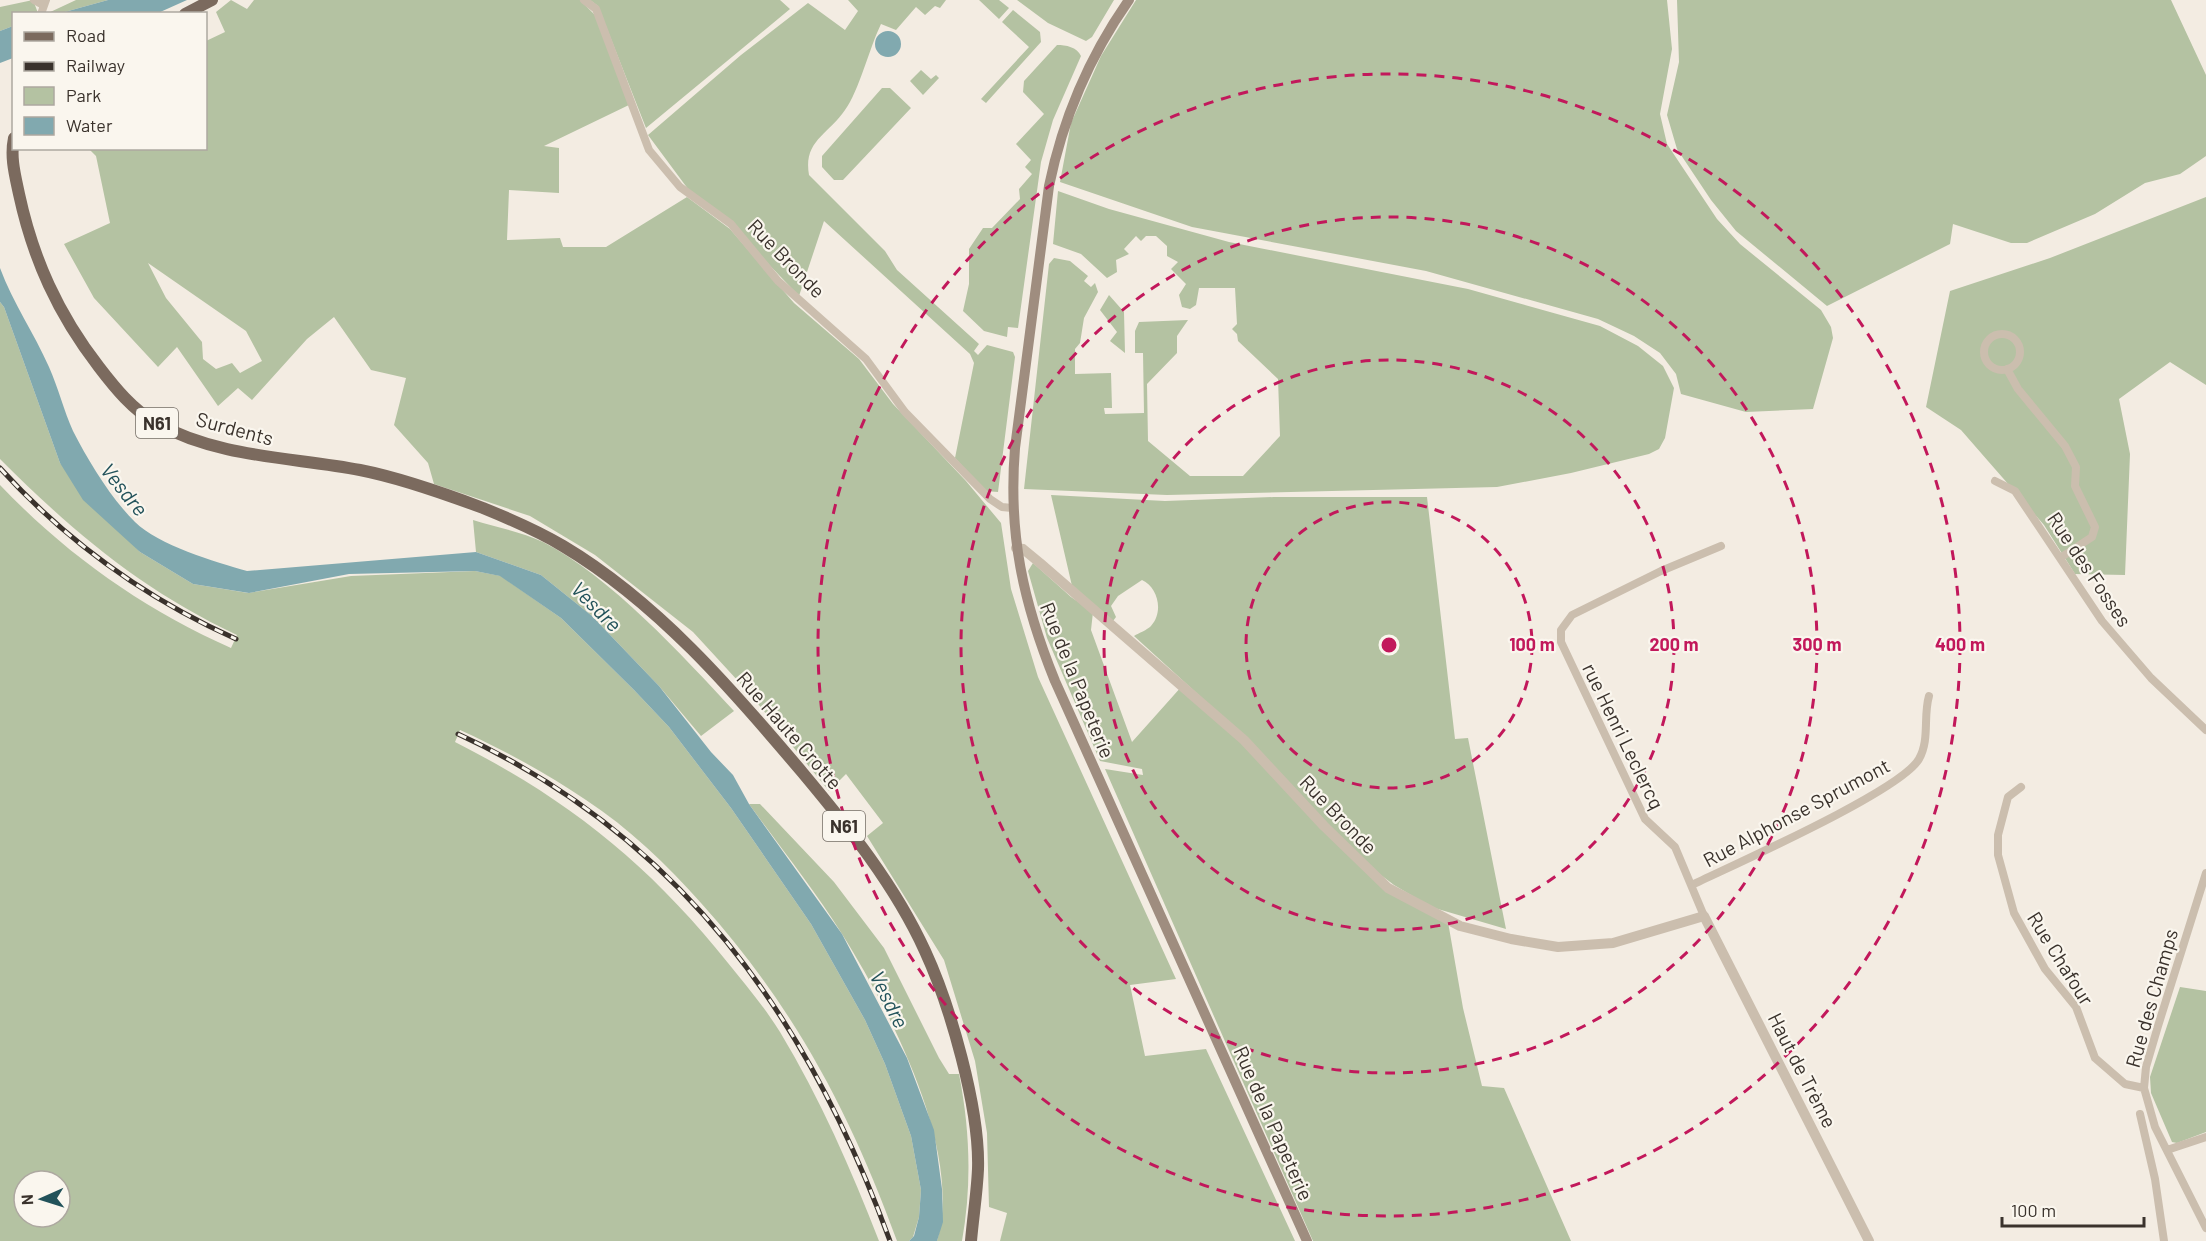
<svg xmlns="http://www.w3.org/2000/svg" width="2206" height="1241" font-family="Barlow,sans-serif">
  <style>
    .green { fill: #b4c2a2; fill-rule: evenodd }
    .water { fill: #81a9af }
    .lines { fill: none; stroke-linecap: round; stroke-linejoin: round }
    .minor { stroke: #cbbeae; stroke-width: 8 }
    .tertiary { stroke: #cbbeae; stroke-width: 10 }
    .secondary { stroke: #9f8d7f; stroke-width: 10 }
    .primary { stroke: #7b6a5e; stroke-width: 12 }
    .rail-casing { stroke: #3a322c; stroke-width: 5 }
    .rail { stroke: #faf6ee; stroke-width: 3; stroke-dasharray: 9; stroke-linecap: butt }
    .ring { fill: none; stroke: #c2185b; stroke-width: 3; stroke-dasharray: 10 8 }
    .labels { text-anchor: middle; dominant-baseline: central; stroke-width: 4.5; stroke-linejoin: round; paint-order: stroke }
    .shield { fill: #faf6ee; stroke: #746d66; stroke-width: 1.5 }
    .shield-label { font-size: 18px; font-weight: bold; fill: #3a322c }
    .street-label { font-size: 20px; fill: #3a322c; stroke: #faf6ee }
    .water-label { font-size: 21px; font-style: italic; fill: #22525a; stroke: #faf6ee }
    .centre { fill: #c2185b; stroke: #faf6ee; stroke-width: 3 }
    .ring-label { font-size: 18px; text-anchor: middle; font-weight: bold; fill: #c2185b; stroke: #faf6ee; stroke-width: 4.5; stroke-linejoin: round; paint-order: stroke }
  </style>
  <rect width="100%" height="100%" fill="#f3ece2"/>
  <!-- green -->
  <path class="green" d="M33,0L38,13L14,14L13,26L0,31V7Z
    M76,0H108L61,13L46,14Z
    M231,0L247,9L254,0H580L595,15L631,104L544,146L559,148V193L509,190L507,240L560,238L563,247H606L687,197L730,229L794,303L859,359L893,404L966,481L1001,523L1011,589L1038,677L1176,979L1130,985L1145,1056L1206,1049L1295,1241H1000L1007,1213L989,1207L987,1133L975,1061L944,960L867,836L883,823L846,774L829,791L750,694L693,632L595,555L530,516L434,484L428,463L394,425L406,378L371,370L334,317L307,339L252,400L238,388L218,406L177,347L158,367L94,298L64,244L110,223L96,156L89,149L206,148V41L225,32L216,12ZM148,263L246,331L262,361L240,373L232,363L216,369L203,359L202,342L166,298Z
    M590,0H780L790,9L646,128L598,6Z
    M848,0H946L940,8L935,6L925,15L916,7L896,30L881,24C869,49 859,91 845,110C828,135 803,141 809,175L885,251L897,270L979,344L974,351L978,355L987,345L1013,352L1015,357L998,492L985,491L955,458L974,363L970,354L824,221L799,296L756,251L691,193L648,135L741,55L808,3L845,30L858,11Z
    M979,0H999L1009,8L999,19Z
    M1017,0H1114L1092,37L1086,41L1048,23Z
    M1136,0H1667L1672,49L1660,114L1667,144L1717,219L1740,244L1821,310L1831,327L1833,338L1813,409L1746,412L1681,394L1676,374L1660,353L1634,336L1598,319L1426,271L1192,227L1060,182L1071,123L1101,56Z
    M1677,0H2171L2206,75V156L2180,174L2145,183L2095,214L2027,243H2011L1953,224L1950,244L1827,306L1736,231L1711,200L1677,149L1667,115L1679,62Z
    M1013,10L1040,32L1041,42L986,103L981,99L1029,47L1002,22Z
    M1057,45C1066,45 1077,47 1081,56L1053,120L1041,162L1018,328L1008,327L1007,337L984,331L963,311L969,284V249L983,228H992L1020,199L1019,189L1032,174L1025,167L1031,160L1016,144L1044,114L1023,92L1024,81Z
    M921,70L931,79L936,75L939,78L923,95L910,81Z
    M882,88H890L911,108L843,180H834L822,167V156Z
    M1058,191L1109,209L1229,242L1468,289L1600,326L1638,346L1663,366L1674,388L1665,438L1659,449L1649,454L1571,473L1497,487L1167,495L1024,489L1049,264L1054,258L1070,261L1088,276L1084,281L1091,287L1095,283L1098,292L1084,318L1080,343L1075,349V374L1111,373L1112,408H1104L1105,414L1144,413L1143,353H1135V331L1139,322L1188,320L1177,336V353L1147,384L1148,441L1190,476H1243L1280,436L1278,379L1238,341L1237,334L1232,329L1237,324L1235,288H1199L1196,305L1190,309L1182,307L1179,295L1186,284L1171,269L1178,262L1167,256V246L1156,236H1146L1141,241L1136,236L1124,249L1129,254L1116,260L1117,272L1107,278L1081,254L1053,244Z
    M2206,197V385L2170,362L2119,399L2130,454L2125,575L2075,574L2044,525L1988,461L1961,430L1926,407L1950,291L2050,258Z
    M1109,295L1124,312L1125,353L1110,341L1117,332L1100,310Z
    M0,302L4,307L60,463L140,552L193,584L248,593L351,576L475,571L501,576L561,618L634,690L669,727L731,808L811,924L865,1020L885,1064L911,1136L921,1190L919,1217L913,1237L909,1241H897C850,1112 793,1005 701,903C667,865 629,828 586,800C546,773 504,750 460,730L455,742C568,799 649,864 728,963C746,985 765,1008 780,1032C820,1098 851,1169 879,1241H0V485C67,555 143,609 231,648L237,635C143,591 73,532 0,459ZM24,1181H60V1217H24Z
    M1051,495L1165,501L1274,497H1427L1455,739L1468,738L1506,929L1431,907L1394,885L1365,863L1202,698L1134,636C1139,633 1147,630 1151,626C1164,612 1158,587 1142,580L1118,596L1111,606L1116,617L1113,621L1072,586Z
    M473,520C496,527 522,532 543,542C611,577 682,655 734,711L701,736L659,686L592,616L541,575L476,552Z
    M1033,563L1071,597L1093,612L1091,630L1132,742L1182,686L1260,760L1370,876L1448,922L1463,1008L1482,1086L1504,1088L1571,1241H1313L1105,769L1143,775L1142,769L1100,761L1047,638L1028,571Z
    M749,804H760L834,882L884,948L939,1058L949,1074H959C970,1130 972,1185 962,1241H937C964,1152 889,1009 842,934C814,889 780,847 749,804Z
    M2180,987L2206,991V1132L2177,1143L2172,1142L2151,1093L2150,1077Z"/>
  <!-- water -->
  <path class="water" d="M108,0H187L158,13H61Z
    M13,26V58L0,63V31Z
    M875 44a13 13 0 1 1 26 0a13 13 0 1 1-26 0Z
    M0,268C13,303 34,333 49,367C58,387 64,411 73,431C89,462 110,497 135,522C158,545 215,562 247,571L476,552L541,575L592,616L659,686L711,752L733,775L749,804L842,934L907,1058L934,1130L942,1189L943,1222L937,1241H909L914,1236L919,1217L921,1190L911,1136L885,1064L865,1020L811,924L731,808L669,727L634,690L561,618L500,576L475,571L349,574L249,593L193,584L140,552L83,500L60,463L4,307L0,302Z"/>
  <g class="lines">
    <!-- minor -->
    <path class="minor" d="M34,0L43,5
      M584,0L596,9L649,150L680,187L731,224L778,281L866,359L905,412L990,499L1002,507L1012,508
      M41,14L46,0
      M1984 352a18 18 0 1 1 36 0a18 18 0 1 1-36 0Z
      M2007,369L2018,389L2065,446L2076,467L2075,486L2095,527L2092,537L2060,558
      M1995,481L2015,491L2102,621L2151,678L2206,730
      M2021,787L2008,797L1998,835V855L2014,913L2045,969L2076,1007L2095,1058L2125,1084L2144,1088
      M2206,873L2158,1026L2146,1067L2144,1088L2155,1127L2206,1228
      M1692,885C1733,865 1901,791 1919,759C1930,740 1923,716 1929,696
      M1704,916L1675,847L1645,819L1561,642V630L1572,615L1661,571L1721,546
      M2140,1114L2155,1179L2164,1241
      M2167,1150L2206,1137"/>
    <!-- tertiary -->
    <path class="tertiary" d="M1016,548L1023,549L1040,563L1244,740L1324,826L1388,888L1460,926L1511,939L1558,947L1613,943L1704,916L1869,1241"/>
    <!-- secondary -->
    <path class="secondary" d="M1129,0C1089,57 1063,118 1049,186L1015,448C1008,534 1023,602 1055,681L1307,1241"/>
    <!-- primary -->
    <path class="primary" d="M185,14L212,0
      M14,138C10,157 15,175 19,194C33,259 58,314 99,367C115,388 133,410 156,423C219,458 292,457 360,470C401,478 443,493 483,508C510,519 538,531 563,546C657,602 732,689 802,772C848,827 895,885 925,951C950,1005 980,1109 978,1169C977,1193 973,1217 971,1241"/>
    <defs>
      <path id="rail" d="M0,468C66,541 145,598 236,639
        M458,734C680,836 808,1017 890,1241"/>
    </defs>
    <!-- rail casing -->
    <use href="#rail" class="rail-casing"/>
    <!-- rail -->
    <use href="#rail" class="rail"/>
  </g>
  <!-- distance rings -->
  <g class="ring">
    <circle cx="1389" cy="645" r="143"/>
    <circle cx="1389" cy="645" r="285"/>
    <circle cx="1389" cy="645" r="428"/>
    <circle cx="1389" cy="645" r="571"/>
  </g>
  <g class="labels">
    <!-- shield labels -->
    <g class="shield">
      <rect x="136" y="408" width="42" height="30" rx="4.5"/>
      <rect x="823" y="811" width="42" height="30" rx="4.5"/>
    </g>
    <g class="shield-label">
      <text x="157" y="423">N61</text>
      <text x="844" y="826">N61</text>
    </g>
    <!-- street labels -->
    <g class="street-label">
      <text transform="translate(787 258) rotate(46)">Rue Bronde</text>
      <text transform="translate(235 428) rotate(15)">Surdents</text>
      <text transform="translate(2090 569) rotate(56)">Rue des Fosses</text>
      <text transform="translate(1078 680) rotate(68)">Rue de la Papeterie</text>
      <text transform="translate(790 730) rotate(49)">Rue Haute Crotte</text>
      <text transform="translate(1624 736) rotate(64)">rue Henri Leclercq</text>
      <text transform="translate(1796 812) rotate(-28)">Rue Alphonse Sprumont</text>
      <text transform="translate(1339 814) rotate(46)">Rue Bronde</text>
      <text transform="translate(2061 958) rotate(58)">Rue Chafour</text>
      <text transform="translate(2151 998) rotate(-74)">Rue des Champs</text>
      <text transform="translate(1803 1070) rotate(63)">Haut de Trème</text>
      <text transform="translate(1274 1123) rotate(66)">Rue de la Papeterie</text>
    </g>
    <!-- water labels -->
    <g class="water-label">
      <text transform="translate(125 489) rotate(51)">Vesdre</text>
      <text transform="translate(597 606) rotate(45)">Vesdre</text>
      <text transform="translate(890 999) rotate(64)">Vesdre</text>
    </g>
  </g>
  <circle cx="1389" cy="645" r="9" class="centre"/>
  <g class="ring-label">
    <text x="1532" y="651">100 m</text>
    <text x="1674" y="651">200 m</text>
    <text x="1817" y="651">300 m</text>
    <text x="1960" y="651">400 m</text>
  </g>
  <!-- legend -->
  <rect x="12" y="12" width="195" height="138" fill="#faf6ee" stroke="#ada8a0" stroke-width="1.5"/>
  <rect x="24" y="32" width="30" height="9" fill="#7b6a5e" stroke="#ada8a0" stroke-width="1.5"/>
  <text x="66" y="42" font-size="18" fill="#3a322c">Road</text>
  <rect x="24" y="62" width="30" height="9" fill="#3a322c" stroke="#ada8a0" stroke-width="1.5"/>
  <text x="66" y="72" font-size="18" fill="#3a322c">Railway</text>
  <rect x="24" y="87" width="30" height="18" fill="#b4c2a2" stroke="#ada8a0" stroke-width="1.5"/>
  <text x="66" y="102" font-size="18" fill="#3a322c">Park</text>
  <rect x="24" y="117" width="30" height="18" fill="#81a9af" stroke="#ada8a0" stroke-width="1.5"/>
  <text x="66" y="132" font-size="18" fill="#3a322c">Water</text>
  <!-- north arrow -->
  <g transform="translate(42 1199) rotate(267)"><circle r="28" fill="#faf6ee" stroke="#ada8a0" stroke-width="1.5"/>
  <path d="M0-4.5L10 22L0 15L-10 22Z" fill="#22525a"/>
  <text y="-9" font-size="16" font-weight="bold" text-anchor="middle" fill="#3a322c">N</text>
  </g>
  <!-- scale -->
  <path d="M2002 1217v9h142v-9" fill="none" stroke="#3a322c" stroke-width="3"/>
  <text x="2011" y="1217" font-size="18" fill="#3a322c" stroke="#faf6ee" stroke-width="4.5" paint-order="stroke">100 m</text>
</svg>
